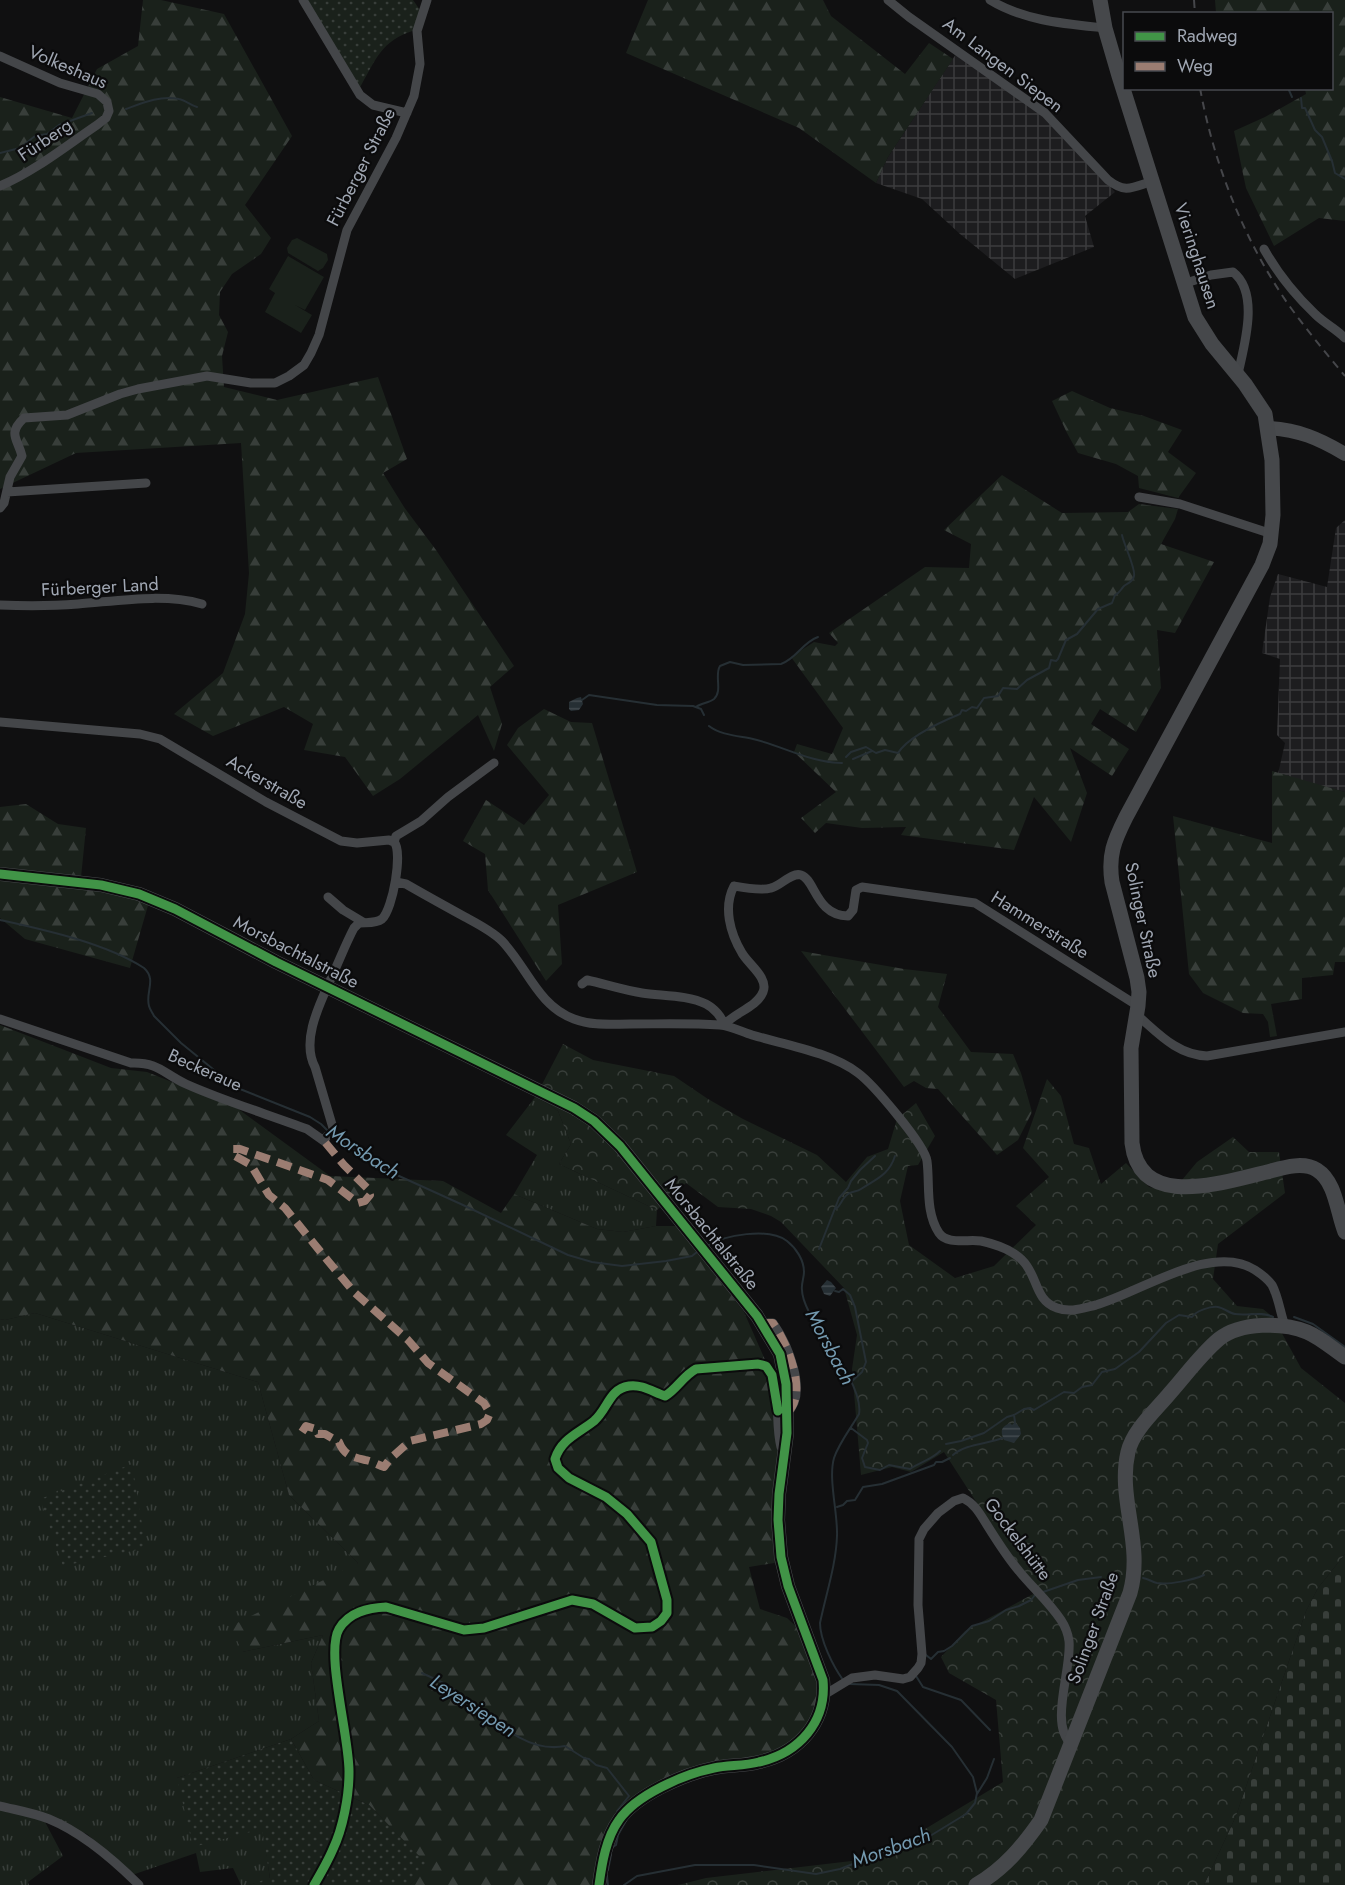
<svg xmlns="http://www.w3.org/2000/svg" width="1345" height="1885" font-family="Jost,sans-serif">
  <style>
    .industrial { fill: url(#industrial-grid) }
    .grass { fill: url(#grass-tufts) }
    .forest { fill: url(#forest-firs) }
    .cemetery { fill: url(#cemetery-stones) }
    .park { fill: url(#park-crowns) }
    .garden { fill: url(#garden-dots) }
    .pitch { fill: #1a211b }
    .water { fill: url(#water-rules) }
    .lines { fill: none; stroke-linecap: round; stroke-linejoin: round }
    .stream { stroke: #262f34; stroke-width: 2 }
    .minor { stroke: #444649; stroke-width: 9 }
    .secondary { stroke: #484a4d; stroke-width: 14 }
    .primary { stroke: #46484b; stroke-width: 15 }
    .rail { stroke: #45464a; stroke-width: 2; stroke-dasharray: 8 6; stroke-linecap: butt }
    .quiet { stroke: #9b7d72; stroke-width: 8; stroke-dasharray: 15 8; stroke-linecap: butt }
    .cycleway-casing { stroke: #0b0b0c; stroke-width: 13 }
    .cycleway { stroke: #419447; stroke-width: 9 }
    .labels { text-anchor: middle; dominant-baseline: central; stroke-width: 4.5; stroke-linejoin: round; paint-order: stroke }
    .street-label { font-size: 18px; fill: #a0a7b3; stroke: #0b0b0c }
    .water-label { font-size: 20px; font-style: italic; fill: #749ab0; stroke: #0b0b0c }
  </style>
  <defs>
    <pattern id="industrial-grid" width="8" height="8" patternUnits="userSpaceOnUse" patternTransform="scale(1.5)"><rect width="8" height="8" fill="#1d1d1f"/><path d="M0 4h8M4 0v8" fill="none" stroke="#3b3b3d"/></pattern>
    <pattern id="grass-tufts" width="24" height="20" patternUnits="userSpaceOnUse" patternTransform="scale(1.5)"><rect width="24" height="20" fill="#1a211b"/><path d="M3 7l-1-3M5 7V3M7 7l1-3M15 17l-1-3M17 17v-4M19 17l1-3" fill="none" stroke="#383e3a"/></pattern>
    <pattern id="forest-firs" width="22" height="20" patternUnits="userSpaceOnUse" patternTransform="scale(1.5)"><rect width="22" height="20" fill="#1a211b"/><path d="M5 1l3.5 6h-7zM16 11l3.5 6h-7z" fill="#383e3a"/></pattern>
    <pattern id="cemetery-stones" width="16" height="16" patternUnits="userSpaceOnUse" patternTransform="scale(1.5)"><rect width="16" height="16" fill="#1a211b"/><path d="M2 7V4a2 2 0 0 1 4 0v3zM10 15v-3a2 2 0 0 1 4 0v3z" fill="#383e3a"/></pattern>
    <pattern id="park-crowns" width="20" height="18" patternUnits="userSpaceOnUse" patternTransform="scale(1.5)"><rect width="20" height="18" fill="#1a211b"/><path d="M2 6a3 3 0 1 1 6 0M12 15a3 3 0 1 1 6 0" fill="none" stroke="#383e3a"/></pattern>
    <pattern id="garden-dots" width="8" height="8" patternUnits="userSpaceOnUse" patternTransform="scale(1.5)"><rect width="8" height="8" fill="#1a211b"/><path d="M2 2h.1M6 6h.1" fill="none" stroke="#383e3a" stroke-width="1.8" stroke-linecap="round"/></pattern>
    <pattern id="water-rules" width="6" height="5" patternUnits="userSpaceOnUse" patternTransform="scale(1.5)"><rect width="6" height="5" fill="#262f34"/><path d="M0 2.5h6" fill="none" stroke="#424a4f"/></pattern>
  </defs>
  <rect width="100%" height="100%" fill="#101011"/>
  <!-- industrial -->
  <path class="industrial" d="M956,54L1041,115L1066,139L1115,192L1085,216L1094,247L1015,279L960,234L922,199L876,183L888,157Z
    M1345,520V792L1278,774L1285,743L1277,735L1280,659L1262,653L1270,597L1278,574L1327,587L1336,528Z"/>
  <!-- grass -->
  <path class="grass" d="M536,1096L558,1111L571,1144L559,1164L657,1210L656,1226L623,1232L597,1229L514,1194L537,1155L506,1135Z
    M35,1313L258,1382L289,1495L358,1563L242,1652L323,1635L311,1663L319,1721L291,1739L177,1778L263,1829L270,1879L249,1885H241L233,1868L200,1872L196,1853L132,1875L87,1834L16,1807L44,1820L63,1856L28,1882L29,1885H0V1319L5,1320Z"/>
  <!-- forest -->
  <path class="forest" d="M143,0H161L224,14L292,136L245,205L271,238L261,254L232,274L220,292L219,315L228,332L222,356L224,387L277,400L378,377L407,459L383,473L404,507L436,550L514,666L490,687L502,724L494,751L478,715L400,779L373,796L345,757L304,750L313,724L284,707L213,736L174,714L223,673L245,614L249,573L241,443L76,453L0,489V97L72,118L97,69L138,46Z
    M648,0H823L831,16L905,74L929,43L953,59L888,157L876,183L799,128L626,53Z
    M1215,0H1345V221L1319,218L1274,246L1246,188L1234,131L1265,117L1306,94L1305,89L1332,88V14L1216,13Z
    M1072,391L1110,408L1144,416L1182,430L1168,452L1196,473L1178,498L1139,488L1138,476L1116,464L1078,453L1067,433L1052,401Z
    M1002,475L1062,513L1128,512L1139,504L1178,509L1175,519L1161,544L1214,562L1175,633L1157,630L1161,688L1136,732L1100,709L1091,724L1129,749L1112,776L1070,748L1087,793L1071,842L1034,797L1014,850L901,835L906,827L862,828L826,823L815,833L801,818L836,792L794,752L797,744L832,754L843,728L791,657L814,642L835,646L838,643L829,633L925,567L969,568L971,544L944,530Z
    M544,709L571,722L592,723L637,872L558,905L562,964L546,981L488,890L485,854L463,841L486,800L524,825L549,795L507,745L518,728Z
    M1272,771L1345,792V962H1335L1333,975L1302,978V999L1271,1004L1277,1036L1270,1037L1268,1022L1263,1014L1243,1013L1203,993L1189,974L1173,816L1272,843Z
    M26,804L58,824L86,828L80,887L149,902L130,968L25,939L0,918V807Z
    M801,951L904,969L947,974L938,1007L971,1052L1013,1054L1021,1073L1032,1112L1018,1140L997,1155L938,1089L926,1088L914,1081L904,1087Z
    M0,1025L111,1068L147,1072L237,1108L330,1176L443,1181L501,1213L514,1194L597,1229L623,1232L656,1226H679L744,1312L777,1387L780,1562L749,1567L760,1609L787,1618L803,1633L820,1689L814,1719L783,1750L660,1785L619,1814L596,1885H410L428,1866L369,1805L314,1780L291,1739L319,1721L311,1663L323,1635L242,1652L231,1626L358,1563L289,1495L258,1382L35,1313L5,1320L0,1319Z"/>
  <!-- cemetery -->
  <path class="cemetery" d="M1345,1554V1885H1204L1236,1816L1306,1611L1318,1588Z"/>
  <!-- park -->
  <path class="park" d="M563,1044L593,1060L674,1076L708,1099L743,1119L817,1155L846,1182L867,1157L888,1149L897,1119L916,1103L935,1136L918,1165L908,1166L900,1201L909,1245L955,1278L994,1266L1036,1225L1016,1206L1049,1177L1023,1148L1047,1079L1061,1096L1074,1144L1089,1148L1101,1184L1126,1163L1149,1187L1172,1192L1197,1162L1233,1137L1249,1152H1279L1285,1193L1218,1244L1213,1279L1237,1306L1263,1309L1273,1317L1301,1368L1345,1403V1554L1318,1588L1306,1611L1236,1816L1204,1885H678L706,1878L877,1858L1003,1782L996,1700L949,1673L941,1657L965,1631L1035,1593L944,1452L911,1472L892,1467L861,1475L852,1369L857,1335L844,1288L781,1222L771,1216L751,1209L718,1207L686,1183L657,1210L559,1164L571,1144L558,1111L536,1096Z"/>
  <!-- garden -->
  <path class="garden" d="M305,0H413L420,10L415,30C380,41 376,60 359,89Z
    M132,1464L146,1548L63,1566L40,1499Z
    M291,1739L314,1780L369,1805L429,1866L410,1885H249L270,1878L262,1829L193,1847L177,1778Z"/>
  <!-- pitch -->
  <path class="pitch" d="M297,238L327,254L328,260L323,268L318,271L288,253L287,248L292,240Z
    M288,256L324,277L305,310L295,305L312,315L301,333L265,312L275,293L269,289Z"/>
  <!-- water -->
  <path class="water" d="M581,697L583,704L579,710L571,711L569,709V702L577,698Z
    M827,1280L831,1282L836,1288L830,1296L824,1294L821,1287Z
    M1015,1422L1020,1428L1021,1434L1014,1443L1004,1440C1000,1431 1001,1427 1010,1423L1012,1425Z"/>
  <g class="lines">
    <!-- stream -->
    <path class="stream" d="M1288,88L1292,97
      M1301,98L1302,108H1305L1315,130L1322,137L1332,161L1335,173L1345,179
      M126,109C142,103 160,95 179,99C185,100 190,105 197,107
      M0,153L20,148L35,136L47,134L59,125L92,113
      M582,700L589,695L657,705L693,706L701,709L704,715
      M696,707C701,703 709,703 714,699C723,691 714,675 720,666L730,662L743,665L781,664C796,659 803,642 818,637
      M709,726C720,735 739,736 753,739C783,746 811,763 842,763
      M846,757L851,752L866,747L876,753L885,750L898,753C908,737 943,721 960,714L962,710L966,711L972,707L977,708L984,698L998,696L1003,688L1017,689L1027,680L1049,668L1051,660L1056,661L1058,659L1066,640L1077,634L1098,609L1112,603L1115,595C1120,593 1120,590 1124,586C1128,583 1133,582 1134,576C1136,569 1124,545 1122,535
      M853,759L872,751
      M0,920C45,930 105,943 144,968C157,980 145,992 149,1006C150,1010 152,1012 154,1016L181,1043L235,1087L310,1117L321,1124L331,1134L377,1166L463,1205L568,1255L592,1262L622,1266L666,1261L692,1256L697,1252
      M836,1209C841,1205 842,1198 848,1194C852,1191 857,1192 861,1189C876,1179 889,1175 895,1156
      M707,1246C724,1235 769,1227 787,1241C796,1248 804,1260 804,1272C804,1278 801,1284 802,1290C802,1297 806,1306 809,1312C822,1335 864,1388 859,1414C851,1428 839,1443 834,1458C828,1479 838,1513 837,1536C836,1565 826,1594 820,1623C820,1640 833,1666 843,1680
      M819,1249L839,1198L848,1188L851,1181L860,1170L875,1156
      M835,1291L839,1292L843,1289L850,1295L855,1307L866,1362L862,1372L851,1382
      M1294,1317L1313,1324L1345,1347
      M1014,1415L1015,1422
      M851,1428L867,1440L868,1443L862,1458L865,1467L880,1470L889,1465L910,1469C920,1462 931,1460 940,1451
      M946,1444L961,1441L984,1433L1007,1417L1014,1415L1024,1409L1030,1408L1034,1410L1064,1392L1074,1393L1082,1387L1092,1385L1102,1372L1115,1369L1139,1352L1166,1323L1179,1315L1192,1317C1196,1311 1210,1306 1218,1307C1224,1308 1229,1313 1235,1314C1248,1316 1262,1311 1273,1317
      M953,1455C965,1444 987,1444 1003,1438
      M837,1507L843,1505L847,1501L855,1500L863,1487L882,1484L934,1465L936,1462H942L950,1458
      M1143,1578C1149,1579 1152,1582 1157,1583C1169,1585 1193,1580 1204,1575
      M1043,1592L1078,1580L1101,1577
      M926,1655L931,1659L938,1652L944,1651L952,1646L972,1626L989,1621L1006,1610L1019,1606L1031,1600L1035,1595
      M422,1673C432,1678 443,1682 452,1688C484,1709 522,1755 565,1746L584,1758L589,1759L596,1765L607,1768L629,1796L617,1811
      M916,1676L923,1687L961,1700L990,1730
      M977,1794L987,1778L994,1759
      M613,1847L616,1845L618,1835L627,1819
      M608,1870L611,1855
      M607,1876L608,1885
      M624,1885L637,1876L695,1865H754L816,1874L840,1869L881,1853L916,1842L930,1836L966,1814L975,1803L977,1793L973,1777L952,1747L897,1691L879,1685L850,1684"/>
    <!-- minor -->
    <path class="minor" d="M303,0L360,95L373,105L407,113
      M888,0L909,17L1045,113L1108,180C1126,194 1133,187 1153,181
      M990,0C1024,21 1067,24 1105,28
      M0,56L60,83L98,94L107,102L109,111L106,118L97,125C66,146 35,171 0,186
      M1264,249C1278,274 1294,294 1315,314C1324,323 1336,329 1345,338
      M1183,284L1211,275L1233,272C1260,293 1244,346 1238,374
      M7,492L146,483
      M1139,497L1180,504L1272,534
      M0,508L4,503L10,477L22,456C18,439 7,434 24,418L67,415L120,394L138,389L207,376L251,383H275L289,376L304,365L311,353L319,335L347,230L396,138L414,96L420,64L417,31L427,0
      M0,605C26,606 52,606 78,604C118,601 163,593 202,604
      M0,722L140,734L160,739L266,802L341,841L357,843L389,840L394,842
      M394,842L396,836L421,821L448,797L494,763
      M396,882L406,884C425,895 445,906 465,917C478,924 492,931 502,941C527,967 538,1006 574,1019C592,1026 611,1024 630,1024C660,1024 690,1023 720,1025C731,1026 742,1032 752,1035C786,1045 830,1052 858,1073C873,1084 925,1145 927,1161C930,1184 925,1212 939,1233C947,1245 968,1239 981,1241C995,1244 1012,1250 1022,1260C1038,1275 1034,1300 1057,1308C1070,1313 1083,1308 1096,1305C1141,1292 1212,1242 1255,1270C1261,1274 1268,1279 1272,1285C1278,1296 1280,1311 1284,1323L1288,1326
      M328,897L343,910L363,922
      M582,984L587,980C605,984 623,990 642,993C662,996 688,995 706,1004C714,1008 722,1017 724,1025C734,1013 757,1007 763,992C769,978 748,964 742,953C730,933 723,907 734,886C745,888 761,891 771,888C781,886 791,872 801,875C815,879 816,916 848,916L853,910L856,890L862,887L975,903L1138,1006
      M1137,1015C1158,1033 1177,1055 1207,1056L1345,1032
      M0,1019L131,1063C159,1062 164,1074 186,1084C224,1101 267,1114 307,1129L324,1141L327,1136
      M333,1128L315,1067C300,1039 322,1000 333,974C340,959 346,943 354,928L359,923C366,922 375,924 382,919C393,909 403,851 394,842
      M763,1326L768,1323H773C787,1343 809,1393 787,1413
      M824,1695L852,1678L875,1675L903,1679L910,1677L918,1668L921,1663L922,1654L918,1605L919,1539L924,1529L938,1513L954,1501L963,1498C975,1504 980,1514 987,1525C997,1541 1007,1557 1019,1571C1032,1587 1049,1602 1061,1620C1065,1626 1068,1634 1069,1641C1072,1669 1049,1724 1071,1744
      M0,1806C16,1810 34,1813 49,1819C83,1833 113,1859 139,1885
      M314,1885C321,1873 328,1861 333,1849C343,1828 349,1796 349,1773C350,1739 325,1653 339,1629C349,1612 368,1608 386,1607L464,1630L484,1628L572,1600L593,1604L635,1628L652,1627L661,1621L667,1613V1600L651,1542L627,1514L606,1497L569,1478L558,1468L555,1459C561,1439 579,1433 594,1421C608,1409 609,1389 629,1386C642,1384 653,1392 665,1396C677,1389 683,1376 696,1369L758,1364L766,1366C783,1391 774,1420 781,1447"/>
    <!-- secondary -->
    <path class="secondary" d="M1268,428C1299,430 1318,438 1345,454
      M0,874L101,885L139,894L175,909L276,962L574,1108L594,1121L620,1146L757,1316L780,1354L786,1384L787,1433L779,1494L778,1520L781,1557L788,1586L823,1680C827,1722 799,1753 759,1762C744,1766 729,1765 714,1768C684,1774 636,1795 619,1820C606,1838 602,1863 599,1885"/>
    <!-- primary -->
    <path class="primary" d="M1100,0L1105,28L1119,76L1195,317L1212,344L1245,384L1265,414L1272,460L1273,515L1270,544L1262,565L1126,817C1114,841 1108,855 1112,882L1137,978L1139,992L1138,1006L1131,1048L1132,1143C1140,1211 1223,1182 1267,1172C1282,1168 1303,1161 1317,1170C1336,1182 1337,1212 1345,1232
      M976,1885C1004,1869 1023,1846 1041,1820L1130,1593C1144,1544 1117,1499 1128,1452C1133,1430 1156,1410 1170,1393C1186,1375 1201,1354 1219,1339C1240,1322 1283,1322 1307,1332C1321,1338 1333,1349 1345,1357"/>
    <!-- rail -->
    <path class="rail" d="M1194,0L1195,14
      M1200,88C1214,165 1244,240 1288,304C1306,329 1325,352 1345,376"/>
    <!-- quiet -->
    <path class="quiet" d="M763,1326L768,1323H773C787,1343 809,1393 787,1413
      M302,1432L306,1426L316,1429L318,1434H325L339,1442C344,1455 352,1457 365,1460C372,1461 378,1465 384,1467L390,1459L410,1441L481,1424L487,1420L490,1413L484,1403L428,1363L408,1340L354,1292L328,1261L285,1208L269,1195L251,1165L235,1156L233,1149H240L328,1180L358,1203L365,1201L370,1195L367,1188L344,1165L324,1141"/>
    <defs>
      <path id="cycleway" d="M0,874L101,885L139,894L175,909L276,962L574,1108L594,1121L620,1146L757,1316L780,1354L786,1384L787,1433L779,1494L778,1520L781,1557L788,1586L823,1680C827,1722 799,1753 759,1762C744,1766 729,1765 714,1768C684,1774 636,1795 619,1820C606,1838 602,1863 599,1885
        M314,1885C321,1873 328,1861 333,1849C343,1828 349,1796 349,1773C350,1739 325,1653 339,1629C349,1612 368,1608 386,1607L464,1630L484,1628L572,1600L593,1604L635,1628L652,1627L661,1621L667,1613V1600L651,1542L627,1514L606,1497L569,1478L558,1468L555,1459C561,1439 579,1433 594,1421C608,1409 609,1389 629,1386C642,1384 653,1392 665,1396C677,1389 683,1376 696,1369L758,1364L766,1366L772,1375L778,1411"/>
    </defs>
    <!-- cycleway casing -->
    <use href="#cycleway" class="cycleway-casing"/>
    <!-- cycleway -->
    <use href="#cycleway" class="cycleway"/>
  </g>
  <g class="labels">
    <!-- street labels -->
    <g class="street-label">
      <text transform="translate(1003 65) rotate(37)">Am Langen Siepen</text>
      <text transform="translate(68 67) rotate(23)">Volkeshaus</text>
      <text transform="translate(45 140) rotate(-34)">Fürberg</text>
      <text transform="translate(361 167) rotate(-63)">Fürberger Straße</text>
      <text transform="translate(1197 256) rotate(72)">Vieringhausen</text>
      <text transform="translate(100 587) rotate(-3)">Fürberger Land</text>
      <text transform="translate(267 782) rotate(30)">Ackerstraße</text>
      <text transform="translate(1143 920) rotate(78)">Solinger Straße</text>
      <text transform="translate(1040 925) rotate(32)">Hammerstraße</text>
      <text transform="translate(296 952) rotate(27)">Morsbachtalstraße</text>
      <text transform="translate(205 1070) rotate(24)">Beckeraue</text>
      <text transform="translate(712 1234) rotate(51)">Morsbachtalstraße</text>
      <text transform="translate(1018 1539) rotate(53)">Gockelshütte</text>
      <text transform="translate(1093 1628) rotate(-70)">Solinger Straße</text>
    </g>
    <!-- water labels -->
    <g class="water-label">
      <text transform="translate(363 1152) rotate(33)">Morsbach</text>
      <text transform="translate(830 1347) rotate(62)">Morsbach</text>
      <text transform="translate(473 1706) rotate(33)">Leyersiepen</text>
      <text transform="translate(891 1848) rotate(-20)">Morsbach</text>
    </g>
  </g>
  <!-- legend -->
  <rect x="1123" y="12" width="210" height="78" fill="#0b0b0c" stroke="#47494f" stroke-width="1.5"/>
  <rect x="1135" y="32" width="30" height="9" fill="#419447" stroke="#47494f" stroke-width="1.5"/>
  <text x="1177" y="42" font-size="18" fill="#a0a7b3">Radweg</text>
  <rect x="1135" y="62" width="30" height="9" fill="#9b7d72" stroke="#47494f" stroke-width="1.5"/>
  <text x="1177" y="72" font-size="18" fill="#a0a7b3">Weg</text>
</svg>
